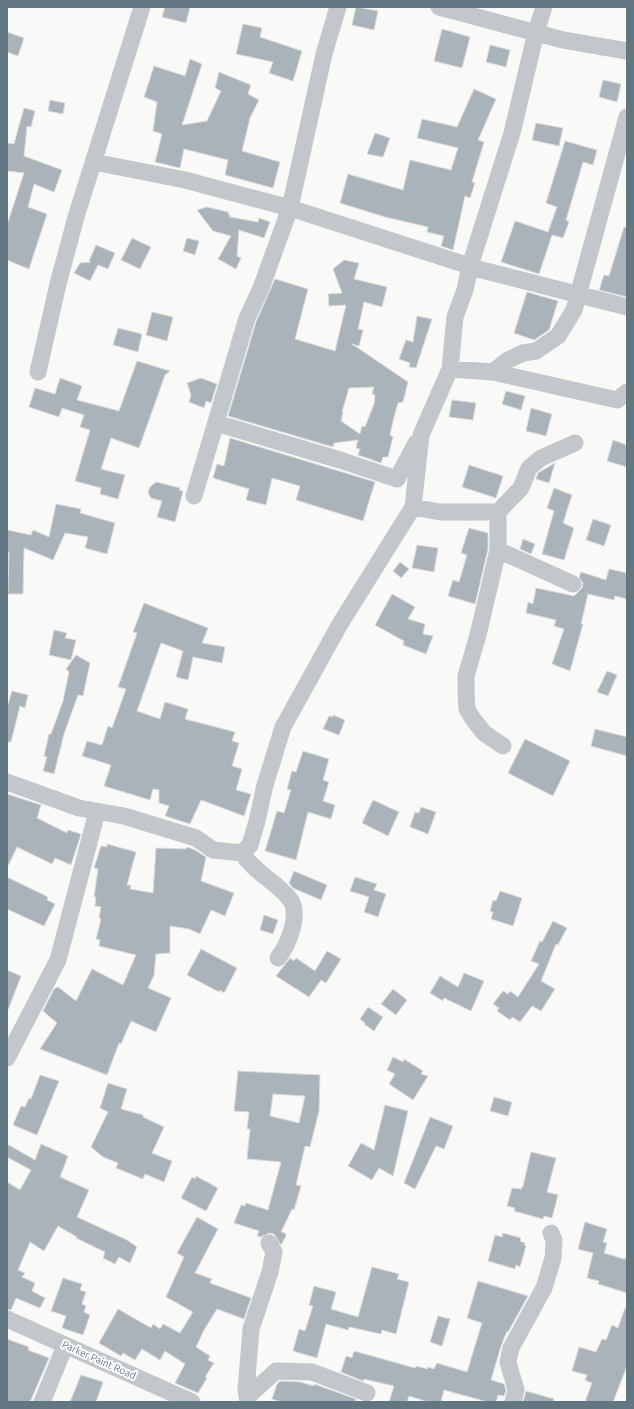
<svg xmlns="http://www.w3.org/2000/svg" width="634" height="1409" font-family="Ubuntu,sans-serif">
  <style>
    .building { fill: #a9b3b9; stroke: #dbdbd9; fill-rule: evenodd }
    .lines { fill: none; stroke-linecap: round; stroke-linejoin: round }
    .street { stroke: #c2c7cb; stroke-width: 17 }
    .labels { text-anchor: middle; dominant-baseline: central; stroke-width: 4; stroke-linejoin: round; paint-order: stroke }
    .street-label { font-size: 10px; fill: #637783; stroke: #fff }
  </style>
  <rect width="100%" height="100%" fill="#f9f9f7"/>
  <!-- building -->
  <path class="building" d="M165,7H190L186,23L162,17Z
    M356,7L378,11L374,30L352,25Z
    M243,24L262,28L260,37L302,51L293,81L269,73L273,62L236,54Z
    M442,29L470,37L462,68L434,61Z
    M7,32L24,38L18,56L7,52Z
    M490,45L510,50L506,67L486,62Z
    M190,59L202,64L182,125L207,121L221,91L215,88L219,72L251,85L248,94L259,100L250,118L242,151L280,162L273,188L225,175L228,160L184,149L180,168L155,162L162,134L153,131L157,102L144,97L154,66L185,76Z
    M603,80L621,84L617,102L599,97Z
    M474,89L496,99L478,140L484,142L472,182L475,183L470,198L465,196L453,250L441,246L444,236L427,232L428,227L385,217L340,203L348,174L403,190L410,160L451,170L458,148L417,138L422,119L457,127Z
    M50,100L65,103L63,114L48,111Z
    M24,108L35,111L31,127L27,126L24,156L62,170L54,192L34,184L28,207L47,214L29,269L7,260V225L24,173L7,171V143L14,144Z
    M536,123L563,128L559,146L532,140Z
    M375,133L390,138L383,157L367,154Z
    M565,141L597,150L593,165L583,162L566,220L569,222L563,238L552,235L539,274L501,262L515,221L548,232L557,207L546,203Z
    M207,207L228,212L230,217L258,222L259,218L270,222L264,238L239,230L237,256L241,258L236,269L218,259L231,236L213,231L197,210Z
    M624,227L627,228V297L599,290L604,275L609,276Z
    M132,238L151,247L140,269L121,260Z
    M187,238L199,241L195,255L183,251Z
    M96,245L115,253L108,269L98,265L90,281L74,273L80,263L91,262L89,261Z
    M344,260L359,263L354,279L387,287L382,307L364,302L358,329L363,330L359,346L352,344L408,382L403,402L398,403L394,417L390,435L393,437L388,457H383L381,463L358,455L360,449L356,448L358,440L334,443L333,447L228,416L256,322L275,279L308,289L295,339L335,351L346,305L329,306L328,294L342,293L333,269ZM374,387L372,394L375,395L374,404L365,427L362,426L360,434L341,421L343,412H342L349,388Z
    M527,292L558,301L549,330L534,340L514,333Z
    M152,312L173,317L167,341L146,335Z
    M417,316L432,319L416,368L409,367L410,363L399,359L406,340L413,342Z
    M118,328L142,334L138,352L113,345Z
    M137,361L170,371L165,375L139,448L111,438L101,469L125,475L118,499L100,494L101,488L75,481L90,430L80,427L84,415L62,408L59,417L29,407L35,388L55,394L60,378L82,386L77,400L119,411Z
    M201,378L217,384L211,403L206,401L204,408L189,402L191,395L187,383Z
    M506,391L525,396L521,410L502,404Z
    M452,400L476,403L473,420L449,417Z
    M531,408L552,414L546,436L526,431Z
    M230,438L375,482L363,521L296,500L300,486L272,478L266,505L246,500L249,489L213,478L217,464L224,466Z
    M613,440L627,445V467L607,461Z
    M555,463L549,483L536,479L538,473Z
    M469,465L503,476L496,498L462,487Z
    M156,482L180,488L179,490L183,491L175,522L157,517L162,501L151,498L148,493L150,487Z
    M554,488L572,495L563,523L574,528L564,560L542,554L554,511L547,508Z
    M56,504L81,509L80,513L115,523L107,554L85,548L88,537L65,533L53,560L24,548L23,594H8L9,552H7V530L31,535L33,530L49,537Z
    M593,519L611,525L604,546L586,540Z
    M469,528L488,533V549L475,604L448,596L453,580L459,582L467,555L461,553Z
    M523,539L535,544L531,554L520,549Z
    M417,545L438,548L434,572L412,568Z
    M400,562L409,569L401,578L393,571Z
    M609,569L627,573V599L615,596L614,600L588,594L581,624H583L570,671L552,664L564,629L554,626L556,620L526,613L528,602L533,604L536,588L574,596L582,588L583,583L579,577L581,572L606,580Z
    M392,594L415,607L408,619L425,624L423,634L433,636L426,654L403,645L404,641L375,625Z
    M144,603L208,628L202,643L225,647L222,663L193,657L188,680L176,677L183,651L161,643L137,711L160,719L165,702L188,709L185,719L235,732L232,741L239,743L232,766L242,769L236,790L251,794L244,816L201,800L190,824L165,816L169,806L159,803V790L153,789L150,800L104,786L111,765L82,756L87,741L102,745L108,726L112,728L126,689L118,687L137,633L133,632Z
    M54,630L67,633L65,638L76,640L71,660L49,655Z
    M76,655L90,663L83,696L78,695L64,734L54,774L43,771L47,757L44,756L49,734H51L63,701L69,672L66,669Z
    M607,671L617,675L608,696L597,692Z
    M12,691L28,695L25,708L20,706L11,742H7V708Z
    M333,715L345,720L339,735L323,729L329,716L333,717Z
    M595,729L627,737V756L591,746Z
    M525,739L570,761L553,796L508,773Z
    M303,751L329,759L323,780L329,782L323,801L335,805L331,819L308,812L296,860L265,851L277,811L284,813L291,790L287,789L292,771L296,772Z
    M7,794L41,805L37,818L67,833L68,830L81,834L71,865L55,858L52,864L17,847L7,868Z
    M373,800L399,812L388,836L362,823Z
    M421,807L436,812L428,834L410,827L415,812L419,813Z
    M107,844L136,852L127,885H131L130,889L153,893L156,848L186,849L187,847L195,850L206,857L201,881L234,893L225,916L211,910L200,934L189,929L170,926V953L156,954L154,975L148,988L171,998L156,1032L131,1021L121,1044L119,1043L107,1075L40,1049L57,1023L43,1011L54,989L58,987L76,1001L92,969L123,985L136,955L99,946L100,940L96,939L101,919L99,918L101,907L95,906L96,897H94L98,869L94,868L101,846L107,847Z
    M294,871L327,885L321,900L293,888L289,883Z
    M7,877L48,897L47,900L55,904L44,926L7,909Z
    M355,877L377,884L374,890L386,894L378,917L364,912L369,897L350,891Z
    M500,891L522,898L513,926L491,919L493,912L490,911L493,900L496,901Z
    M264,915L278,920L273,934L260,930Z
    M553,921L567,928L558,945L556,944L541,981L555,989L541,1011L532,1006L520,1022L512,1017L510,1020L497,1011L499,1008L493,1004L503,991L508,994L510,991L518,997L539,964L531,961L540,941L542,942Z
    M201,949L237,968L224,993L220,990L219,992L187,975Z
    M327,951L341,959L326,983L321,980L309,997L276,976L290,958L294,961L296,958L315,971Z
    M7,970L21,976L8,1010H7Z
    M464,973L484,981L471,1011L444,998L443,1001L430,993L440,976L458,987Z
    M393,989L407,1000L396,1015L381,1004Z
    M368,1007L383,1017L374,1031L364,1024L365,1023L360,1019Z
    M393,1057L403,1062L404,1059L423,1071L421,1074L428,1076L413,1100L389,1084L395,1074L387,1070Z
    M238,1071L320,1075L319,1111L310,1147L305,1146L296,1185L301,1186L294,1210L292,1209L281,1232L285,1233L286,1236L281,1245L274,1234L269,1233L261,1237L257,1236L259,1231L234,1223L241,1205L245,1206L246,1203L268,1210L281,1162L247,1159L250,1129H247L249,1112L234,1111ZM273,1094L305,1096L299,1123L270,1116Z
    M40,1075L59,1081L37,1135L13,1125L21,1106L25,1107L29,1098L31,1099Z
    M108,1083L127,1089L121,1109L143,1115V1117L164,1127L152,1153L172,1161L164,1182L145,1174L143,1179L116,1168L118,1163L103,1157L91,1147L108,1112L100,1108Z
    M494,1097L512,1102L508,1116L490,1111Z
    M385,1105L408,1111L393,1176L379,1168L372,1180L348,1166L361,1143L374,1150Z
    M430,1117L453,1126L444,1149L436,1146L415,1189L404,1183Z
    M7,1144L35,1160L41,1144L68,1156L60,1177L89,1190L77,1217L127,1240L137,1247L130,1263L119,1257L115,1264L103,1258L105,1252L76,1238L77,1237L58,1226L44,1251L30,1242L18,1270L25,1273L22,1277L35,1283L32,1291L45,1298L40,1308L16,1298L11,1310L7,1309V1182L20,1190L31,1170L7,1157Z
    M531,1152L556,1158L547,1192L558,1195L552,1218L544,1216L543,1219L514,1211L515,1208L507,1206L512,1188L521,1189L523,1186Z
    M196,1176L218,1188L206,1211L181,1198L192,1177L195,1179Z
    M197,1217L218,1229L195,1273L212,1279L210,1283L251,1298L244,1319L217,1309L204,1330L196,1347L210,1356L208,1360L214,1363L205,1377L207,1378L198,1393L175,1383L185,1364L165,1351L160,1360L142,1349L135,1360L123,1353L121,1356L99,1343L118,1309L151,1328L153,1324L160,1329L163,1324L180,1333L193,1312L166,1297L184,1257L177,1253Z
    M585,1222L607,1229L603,1242L607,1243L604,1253L624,1259L627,1258V1293L598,1284L599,1281L587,1278L593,1253L578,1249Z
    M503,1233L521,1238L520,1241L525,1243L524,1245L526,1246L520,1267L516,1265L515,1269L488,1261L495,1235L502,1237Z
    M372,1267L399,1274L397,1279L409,1282L396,1334L382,1330L381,1334L349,1327L348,1330L326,1324L317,1358L293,1351L299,1329L305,1331L313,1306L309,1305L314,1286L336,1292L331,1309L358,1317Z
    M63,1278L82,1284L80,1290L86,1292L82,1304L86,1306L84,1312L90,1315L83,1335L62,1328L66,1316L51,1311Z
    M478,1281L528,1296L508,1332L507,1331L501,1346L491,1380L504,1384L506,1390L504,1396L498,1395L496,1402H488L444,1390L441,1402H428L409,1396L407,1402H389L394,1386L364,1379L363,1381L341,1372L346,1356L352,1358L354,1351L415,1368L416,1366L427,1369L428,1367L434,1369L437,1363L467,1372L482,1323L467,1318Z
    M625,1308H627V1366L613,1402H585L592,1383L585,1380L587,1375L572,1371L579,1347L596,1352L602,1339L606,1340L612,1325L618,1328Z
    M438,1316L450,1319L442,1346L430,1342Z
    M7,1339L29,1347L28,1350L49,1358L30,1402H7Z
    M81,1375L103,1382L96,1402H70Z
    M280,1381L300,1382L314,1386V1384L356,1399L355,1402H282L272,1399L277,1384Z
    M526,1391L554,1399L553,1402H523Z"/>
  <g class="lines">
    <!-- street -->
    <path class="street" d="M439,7L563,40L627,51
      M94,162L185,180L290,208L482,270L627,307
      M450,369L493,372L617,400L627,392
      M38,372L58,284L76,217L142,7
      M493,372L508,360L523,353L536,351L558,336L574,310L627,117
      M216,423L340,460L397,479L416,443
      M194,496L247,318L261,288L290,208L324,54L338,7
      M413,507L440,512H498L521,488L529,468L541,458L575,443
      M498,512V550L478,635L466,676V694L467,709L473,719L484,733L503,746
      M498,550L573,584
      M7,782L79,808L124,816L196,838L213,850L242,853L250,845L257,821L265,785L283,727L340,624L413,507L421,435L450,369L455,317L465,290L470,266L512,133L536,32L544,7
      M242,853C254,872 275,881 289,898C302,913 288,945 278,958
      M7,1058L58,960L97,812
      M7,1319L192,1402
      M247,1397L276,1371L312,1372L367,1393
      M42,1402L65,1346
      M248,1402L246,1390L251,1329L270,1272L274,1252L269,1243
      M513,1402L516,1390L508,1362L511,1348L544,1288L553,1258L554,1240L551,1233"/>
  </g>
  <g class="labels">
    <!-- street labels -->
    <g class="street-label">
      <text transform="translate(99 1360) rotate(24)">Parker Paint Road</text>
    </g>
  </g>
  <!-- border -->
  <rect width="634" height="1409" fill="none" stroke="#637783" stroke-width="16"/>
</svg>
